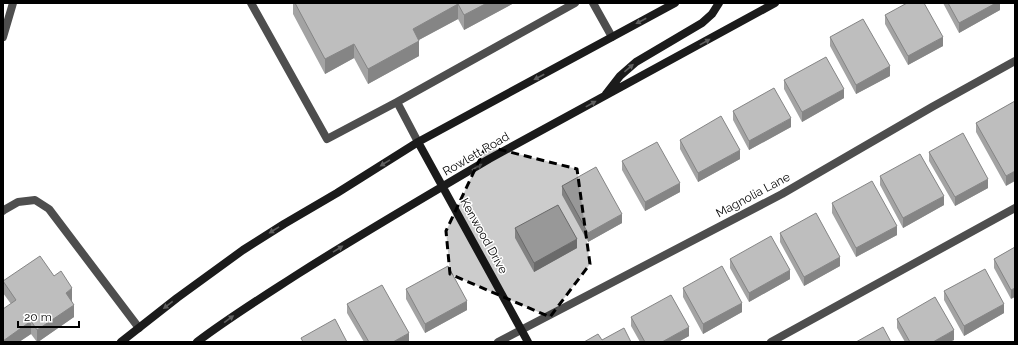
<svg xmlns="http://www.w3.org/2000/svg" width="1018" height="345" font-family="Raleway,sans-serif">
  <style>
    .lines { fill: none; stroke-linecap: round; stroke-linejoin: round }
    .lane { stroke: #4e4e4e; stroke-width: 8 }
    .street { stroke: #4e4e4e; stroke-width: 8 }
    .secondary { stroke: #1b1b1b; stroke-width: 8 }
    .wall { fill: #a3a3a3 }
    .shaded-wall { fill: #858585 }
    .building { fill: #bebebe; stroke: #858585 }
    .oneway { fill: #5f5f5f }
    .marked { fill: #000; fill-opacity: 0.2; stroke: #000; stroke-width: 3; stroke-dasharray: 8 5; stroke-linejoin: round }
    .labels { text-anchor: middle; dominant-baseline: central; stroke-width: 3; stroke-linejoin: round; paint-order: stroke }
    .street-label { font-size: 12px; fill: #000; stroke: #fff }
  </style>
  <rect width="100%" height="100%" fill="#fff"/>
  <g class="lines">
    <!-- lane -->
    <path class="lane" d="M251,3L327,139L397,102L418,142
      M593,3L612,37
      M397,102L575,3
      M3,211L4,210L18,202L35,200L49,209L139,328
      M771,342L1015,208"/>
    <!-- street -->
    <path class="street" d="M3,37L13,3
      M498,342L782,194L932,107L1015,61"/>
    <!-- secondary -->
    <path class="secondary" d="M606,94L620,76L636,62L702,23L712,14L719,3
      M418,142L528,342
      M121,342L177,298L243,250L284,224L337,193L418,142L675,3
      M197,342C230,317 264,296 298,274C361,234 425,197 489,159L775,3"/>
  </g>
  <!-- wall -->
  <path class="wall" d="M293,3H514L464,30L458,19L419,40V56L368,84L354,58L325,74L293,14Z
    M943,3H1000V10L959,33Z
    M885,15L943,46L908,65L885,24Z
    M830,37L890,76L856,94L830,46Z
    M784,80L844,98L802,122L784,89Z
    M1015,101L1006,186L976,132V123Z
    M733,111L791,127L749,150L733,120Z
    M680,140L740,159L698,182L680,149Z
    M929,152L988,188L955,206L929,161Z
    M622,161L680,192L645,211L622,170Z
    M880,176L944,205L903,228L880,185Z
    M562,186L622,223L588,242L562,195Z
    M832,203L897,235L856,257L832,213Z
    M515,228L577,248L534,272L515,238Z
    M780,233L840,266L804,286L780,242Z
    M1015,247L1011,299L994,268V259Z
    M730,259L790,279L749,302L730,268Z
    M54,276L72,301L74,317L38,342H37L31,334L19,342H3L11,304L3,293V281Z
    M683,288L742,312L703,334L683,297Z
    M406,289L467,310L425,333L406,299Z
    M944,291L1004,313L964,336L944,300Z
    M347,304L409,342H364L347,313Z
    M631,317L689,336L678,342H640L631,326Z
    M897,319L954,340L949,342H905L897,328Z"/>
  <!-- shaded-wall -->
  <path class="shaded-wall" d="M487,3H514L464,30V15Z
    M996,3H1000V10L959,33V23Z
    M458,4V19L413,43V29Z
    M943,37V46L908,65V56Z
    M419,41V56L368,84V69Z
    M354,44V58L325,74V59Z
    M890,66V76L856,94V85Z
    M844,89V98L802,122V112Z
    M791,118V127L749,150V141Z
    M740,150V159L698,182V173Z
    M1015,171V181L1006,186V176Z
    M988,179V188L955,206V197Z
    M680,183V192L645,211V202Z
    M944,196V205L903,228V218Z
    M622,214V223L588,242V233Z
    M897,226V235L856,257V248Z
    M577,239V248L534,272V263Z
    M840,257V266L804,286V277Z
    M790,270V279L749,302V293Z
    M72,288V301L66,305V293Z
    M1015,288V297L1011,299V290Z
    M467,301V310L425,333V324Z
    M742,303V312L703,334V324Z
    M1004,304V313L964,336V326Z
    M74,305V317L38,342H37V330Z
    M31,321V334L19,342H3V341Z
    M689,327V336L678,342H662Z
    M954,330V340L949,342H933Z
    M409,333V342H393Z"/>
  <!-- building -->
  <path class="building" d="M295,3H487L464,15L458,4L413,29L419,41L368,69L354,44L325,59Z
    M907,3H924L943,37L908,56L885,15Z
    M948,3H996L959,23Z
    M863,19L890,66L856,85L830,37Z
    M826,57L844,89L802,112L784,80Z
    M774,88L791,118L749,141L733,111Z
    M1015,101V171L1006,176L976,123Z
    M721,116L740,150L698,173L680,140Z
    M963,133L988,179L955,197L929,152Z
    M657,142L680,183L645,202L622,161Z
    M920,154L944,196L903,218L880,176Z
    M596,167L622,214L588,233L562,186Z
    M872,181L897,226L856,248L832,203Z
    M558,205L577,239L534,263L515,228Z
    M816,213L840,257L804,277L780,233Z
    M771,236L790,270L749,293L730,259Z
    M1015,247V288L1011,290L994,259Z
    M40,256L54,276L61,271L72,288L66,293L74,305L37,330L31,321L3,341V309L16,300L3,281Z
    M448,266L467,301L425,324L406,289Z
    M722,266L742,303L703,324L683,288Z
    M985,269L1004,304L964,326L944,291Z
    M382,285L409,333L393,342H369L347,304Z
    M671,295L689,327L662,342H645L631,317Z
    M935,297L954,330L933,342H910L897,319Z
    M335,319L347,342H303L301,338Z
    M883,327L891,342H856Z
    M624,328L631,342H584L598,334L602,340Z"/>
  <!-- one-way arrows -->
  <defs><path id="oneway-solid" d="M-6-.8H1V-3.2L6.5 0L1 3.2V.8H-6Z"/></defs>
  <g class="oneway">
    <use href="#oneway-solid" transform="translate(641 21) rotate(152)"/>
    <use href="#oneway-solid" transform="translate(705 42) rotate(-29)"/>
    <use href="#oneway-solid" transform="translate(629 68) rotate(-40)"/>
    <use href="#oneway-solid" transform="translate(539 77) rotate(152)"/>
    <use href="#oneway-solid" transform="translate(591 104) rotate(-29)"/>
    <use href="#oneway-solid" transform="translate(385 163) rotate(148)"/>
    <use href="#oneway-solid" transform="translate(477 167) rotate(-30)"/>
    <use href="#oneway-solid" transform="translate(274 230) rotate(148)"/>
    <use href="#oneway-solid" transform="translate(338 249) rotate(-32)"/>
    <use href="#oneway-solid" transform="translate(168 305) rotate(142)"/>
    <use href="#oneway-solid" transform="translate(229 319) rotate(-36)"/>
  </g>
  <!-- marked area -->
  <path class="marked" d="M486,146L577,169L590,264L550,317L450,274L446,231Z"/>
  <g class="labels">
    <!-- street labels -->
    <g class="street-label">
      <text transform="translate(476 154) rotate(-30)">Rowlett Road</text>
      <text transform="translate(753 195) rotate(-28)">Magnolia Lane</text>
      <text transform="translate(484 236) rotate(61)">Kenwood Drive</text>
    </g>
  </g>
  <!-- border -->
  <rect width="1018" height="345" fill="none" stroke="#000000" stroke-width="8"/>
  <!-- scale -->
  <path d="M18 321v6h61v-6" fill="none" stroke="#000000" stroke-width="2"/>
  <text x="24" y="321" font-size="12" fill="#000000" stroke="#ffffff" stroke-width="3" paint-order="stroke">20 m</text>
</svg>
